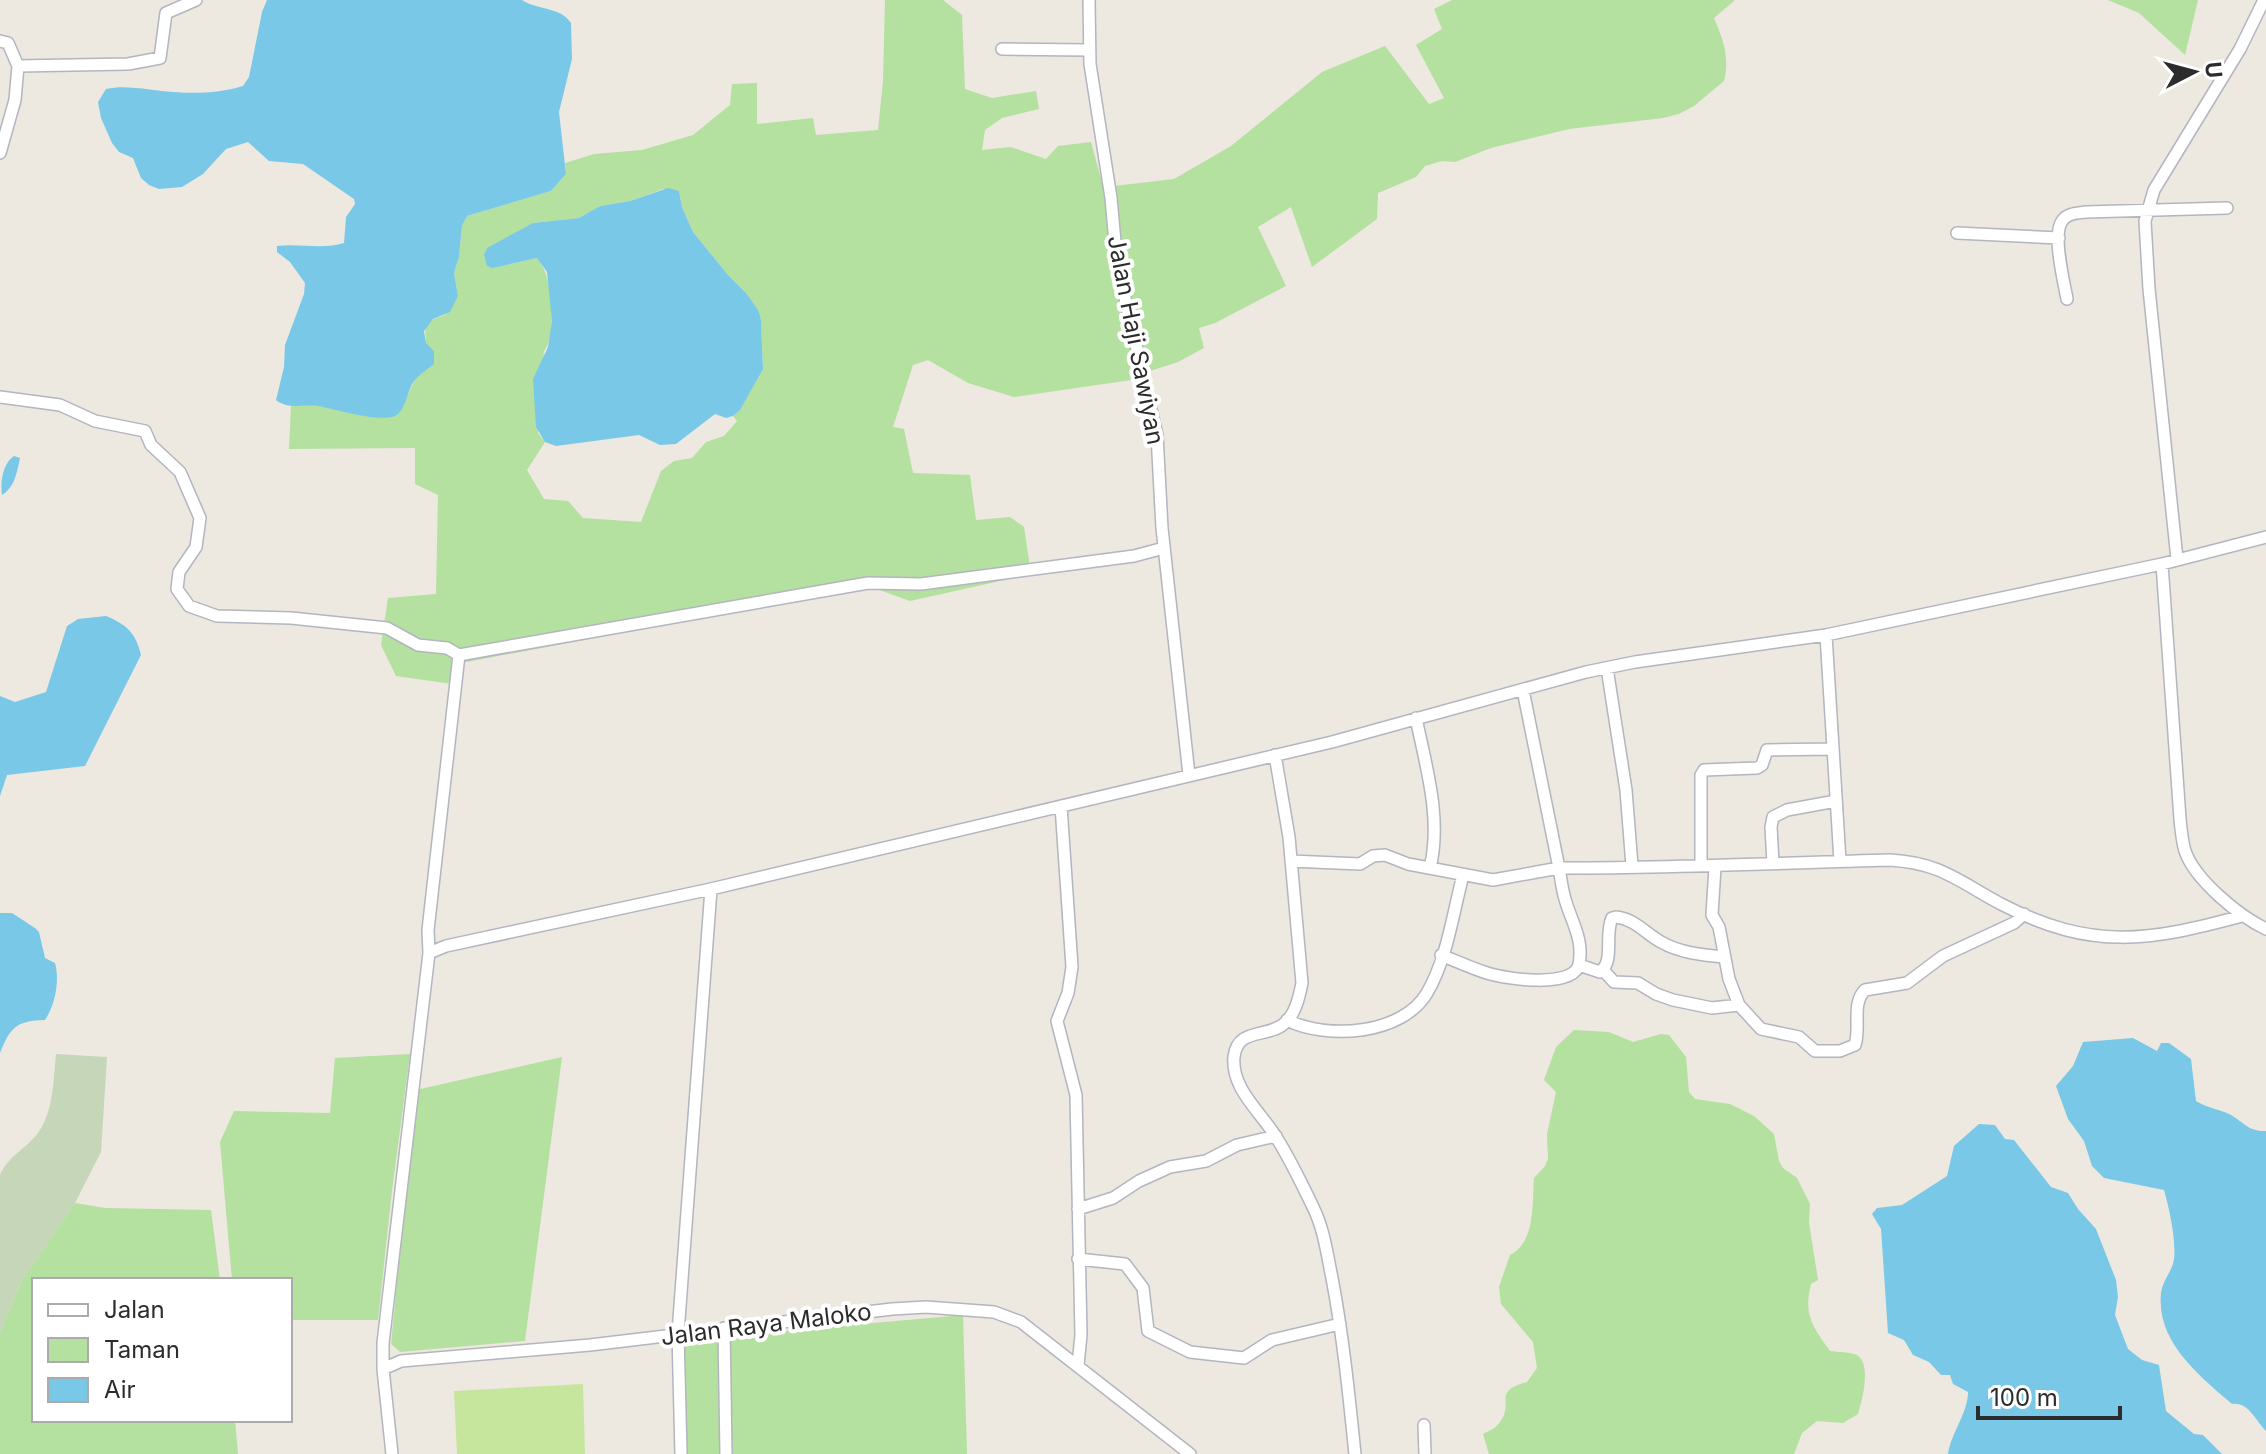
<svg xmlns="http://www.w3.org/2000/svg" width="2266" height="1454" font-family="Inter,sans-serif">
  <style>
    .green { fill: #b4e0a0; fill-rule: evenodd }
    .cemetery { fill: #c6d6b8 }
    .pitch { fill: #c5e69c }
    .water { fill: #7ac8e8 }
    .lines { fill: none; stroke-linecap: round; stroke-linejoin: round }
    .minor-casing { stroke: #b3b5bf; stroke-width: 14 }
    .minor { stroke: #fff; stroke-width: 11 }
    .labels { text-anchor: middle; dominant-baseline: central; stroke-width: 8; stroke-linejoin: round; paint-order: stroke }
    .street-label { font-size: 24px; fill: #2c2c2c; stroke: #fff }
  </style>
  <rect width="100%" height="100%" fill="#ede8e0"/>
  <!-- green -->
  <path class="green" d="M885,0H943L962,15L965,89L992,98L1036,91L1039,109L1002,118L985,130L982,150L1011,147L1046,159L1058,146L1091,142L1104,190L1110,256L1138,379L1014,397L968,383L928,360L913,365L893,427L904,429L913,473L970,475L976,520L1010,517L1024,527L1031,574L910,601L874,588L739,611L461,663L459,685L396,676L381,645L388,598L436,594L438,495L415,484V448L289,449L291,406L313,405L379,417L397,415L416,378L434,363L426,343L425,326L434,319L445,315L458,296L454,273L459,257L462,226L467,216L551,191L566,174L565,163L594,154L642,150L693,135L730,105L732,84L757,83V124L813,118L816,135L878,130L883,81ZM663,189L679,191L682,207L693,232L728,275L746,293L761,320L763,368L740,409L733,416L737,421L724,436L706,442L692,458L674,461L661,471L641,522L583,518L568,501L544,499L527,470L545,442L538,433L544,351C558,335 552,272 537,258L493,268L533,223L579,218L600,206L630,201Z
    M1452,0H1735L1714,18C1723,39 1730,58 1724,81L1694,106L1679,114L1663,118L1569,129L1491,148L1455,162L1442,161L1425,166L1416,177L1378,193L1377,219L1312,267L1291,207L1258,227L1286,286L1215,323L1199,328L1204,348L1178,362L1144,373L1116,252L1114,186L1174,179L1231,146L1322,72L1385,46L1429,104L1444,98L1416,45L1442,29L1434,9Z
    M2108,0H2198L2185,55L2139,13Z
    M1574,1030L1609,1032L1633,1042L1661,1034L1669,1035L1686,1057L1689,1092L1695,1099L1730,1104L1754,1116L1774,1134L1779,1161L1783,1168L1797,1178L1810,1204L1809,1223L1818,1280L1811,1284C1803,1315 1813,1327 1830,1351C1838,1352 1850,1352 1857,1355C1872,1365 1862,1400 1858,1414L1843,1423L1817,1421L1802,1433L1794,1454H1489L1483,1434C1489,1431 1496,1428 1500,1422C1515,1402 1491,1392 1527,1382L1537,1368L1533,1342L1501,1304L1499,1287L1510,1255C1536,1242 1532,1203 1534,1178L1545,1166L1548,1159L1547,1134L1556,1092L1544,1080L1556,1047Z
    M410,1054L392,1191L378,1320H290V1280H232L220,1142L234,1111L330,1113L335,1058Z
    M562,1057L525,1341L400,1352L391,1344L416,1090Z
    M75,1203L105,1208L211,1210L220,1280H34V1420H235L238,1454H0V1333L22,1280Z
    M963,1315L967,1454H685L683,1340Z"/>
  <!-- cemetery -->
  <path class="cemetery" d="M56,1054L107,1057L101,1152L75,1203L22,1280L0,1333V1175C8,1156 26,1149 38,1133C54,1110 53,1082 56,1054Z"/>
  <!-- pitch -->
  <path class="pitch" d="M583,1384L585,1454H457L454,1391Z"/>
  <!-- water -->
  <path class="water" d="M267,0H522C537,10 561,7 571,23L572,59L559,112L566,174L551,191L467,216L462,226L459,257L454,273L458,296L450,312L433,319L424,331L426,343L434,351V364C428,369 420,374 415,380C407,389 407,406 398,414C386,425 335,409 318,406C304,404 288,410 276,400L284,367L285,345L304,294L305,283L290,262L277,252V246C299,243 322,250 344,243L346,217L355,204L354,199L303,164L269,161L248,142L226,149L203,174L182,187L159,189L149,185L141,178L133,158L119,152L112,143L101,118L98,102L106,89C125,85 142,89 162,91C189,94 217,94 243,86L249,77L262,12Z
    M668,188L679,191L682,207L693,232L728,275L746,293L758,310L761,320L763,369L740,410L733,416L726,418L715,414L676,444L660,445L639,435L556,446L545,442L536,427L533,379L548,347L552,321L547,272L537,258L493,268L487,266L484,255L487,248L533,223L579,218L600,206L630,201Z
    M14,456L20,458C17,472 15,487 2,495C0,482 3,463 14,456Z
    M106,616C126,624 136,633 141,655L85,766L7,775L0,796V696L15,702L46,692L67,626L78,619Z
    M0,913H12L35,928L39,932L45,958L55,963C60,981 55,1005 45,1020C17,1021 11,1026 0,1053Z
    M2133,1038L2157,1051L2161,1043H2169L2191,1059L2196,1101C2207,1108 2218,1109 2229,1114C2243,1121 2248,1132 2266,1131V1431C2255,1420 2249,1402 2232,1404C2200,1376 2156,1342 2161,1293C2162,1283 2170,1273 2173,1264C2178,1247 2169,1207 2164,1190L2104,1178L2092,1166L2084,1141L2068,1119L2056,1086L2073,1066L2083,1042Z
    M1979,1124L1995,1125L2005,1139L2014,1140L2051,1187L2068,1193L2078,1209L2096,1229L2116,1280L2118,1297L2115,1315L2128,1349L2142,1360L2159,1365L2166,1411L2194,1434L2203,1435L2222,1454H1948C1951,1433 1968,1413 1968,1392L1953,1384L1950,1375H1941L1929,1362L1913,1355L1904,1340L1888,1333L1881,1229L1872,1214L1877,1208L1902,1205L1947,1176L1954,1146Z"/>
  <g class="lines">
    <defs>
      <path id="minor" d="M1089,0L1090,64L1111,198L1117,264L1157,435L1162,528L1189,775
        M0,41L8,43L18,66L15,100L0,153
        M1002,49L1088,50
        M18,66L128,64L160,58L166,13L196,0
        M1957,233L2059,238
        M2067,299C2064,282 2052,235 2062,221C2067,213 2078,213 2086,212L2227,208
        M0,397L60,405L95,421L145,431L151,445L180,472L200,518L196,547L179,572L177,589L189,606L217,616L291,618L387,628L418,645L447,648L459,655L868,583L921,584L1134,556L1164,548
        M2177,559L2149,289L2145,221L2154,190L2240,49L2264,0
        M2162,564L2180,819C2181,830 2182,841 2185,851C2195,880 2239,916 2266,929
        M1826,635L1840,861
        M1607,668L1626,790L1632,866
        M1523,690L1559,868C1669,868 1779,863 1890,860C1942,863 1959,882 2003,905C2093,951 2149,941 2242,916
        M1416,718C1426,767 1442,818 1430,868
        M1275,755L1289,837L1302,983C1299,998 1295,1017 1281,1026C1264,1037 1237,1029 1234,1057C1231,1089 1261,1112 1276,1137C1290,1159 1302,1184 1313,1207C1324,1229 1327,1254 1332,1278C1343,1336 1349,1395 1355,1454
        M1061,806L1072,967L1068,993L1057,1021L1076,1095L1081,1335L1078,1365
        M1291,861L1360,864L1373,856L1385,855L1408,864L1493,880L1559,868C1561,879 1562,889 1565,899C1571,921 1584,939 1579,964C1574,989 1505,979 1487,973C1471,968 1456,961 1441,955
        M1773,863L1771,827L1773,817L1787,810L1836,801
        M1701,866V775L1704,770L1757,768L1762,765L1767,750L1833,749
        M1715,867L1712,915L1719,927L1729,979L1739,1005L1761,1029L1799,1037L1815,1051H1840L1855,1045C1861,1027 1851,1004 1865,990L1907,983L1943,956L2014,923L2024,914
        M429,953L446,946L711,889L1332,742L1586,672L1635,662L1826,635L2162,564L2266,537
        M1579,965L1600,972C1615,961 1604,935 1612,918L1616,917C1635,919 1645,933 1661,942C1680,953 1703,955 1725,957
        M1603,970L1614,982L1638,983L1656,994L1673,1000L1712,1008L1739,1005
        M1287,1020C1327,1040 1402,1035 1427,993C1447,959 1453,913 1463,875
        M1078,1209L1113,1198L1139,1181L1170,1167L1206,1161L1237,1145L1276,1136
        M1078,1259L1125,1264L1143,1288L1148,1331L1190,1352L1244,1358L1272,1340L1340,1324
        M724,1328L726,1454
        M383,1369V1343L429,953L428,930L459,655
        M1424,1425L1425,1454
        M392,1454L383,1369L401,1361L590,1345L892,1309L926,1307L994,1312L1021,1322L1190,1454
        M681,1454L678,1333L711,889"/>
    </defs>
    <!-- minor casing -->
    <use href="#minor" class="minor-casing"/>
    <!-- minor -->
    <use href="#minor" class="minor"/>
  </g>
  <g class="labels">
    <!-- street labels -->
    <g class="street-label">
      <text transform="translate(1136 340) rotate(79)">Jalan Haji Sawiyan</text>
      <text transform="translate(766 1324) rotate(-7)">Jalan Raya Maloko</text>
    </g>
  </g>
  <!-- legend -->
  <rect x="32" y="1278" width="260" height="144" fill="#ffffff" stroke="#ababab" stroke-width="2"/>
  <rect x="48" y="1304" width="40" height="12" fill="#ffffff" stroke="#ababab" stroke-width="2"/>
  <text x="104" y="1318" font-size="24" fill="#2c2c2c">Jalan</text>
  <rect x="48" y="1338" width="40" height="24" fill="#b4e0a0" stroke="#ababab" stroke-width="2"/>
  <text x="104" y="1358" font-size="24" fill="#2c2c2c">Taman</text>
  <rect x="48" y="1378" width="40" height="24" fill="#7ac8e8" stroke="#ababab" stroke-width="2"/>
  <text x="104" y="1398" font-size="24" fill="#2c2c2c">Air</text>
  <!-- north arrow -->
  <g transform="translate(2194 72) rotate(84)" stroke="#ffffff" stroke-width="6" paint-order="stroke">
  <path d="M0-6L14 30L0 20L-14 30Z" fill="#2c2c2c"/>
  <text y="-12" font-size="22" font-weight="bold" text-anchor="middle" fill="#2c2c2c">U</text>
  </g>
  <!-- scale -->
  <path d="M1978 1406v12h142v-12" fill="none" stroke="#2c2c2c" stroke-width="4"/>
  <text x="1990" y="1406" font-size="24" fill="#2c2c2c" stroke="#ffffff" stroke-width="6" paint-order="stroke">100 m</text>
</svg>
